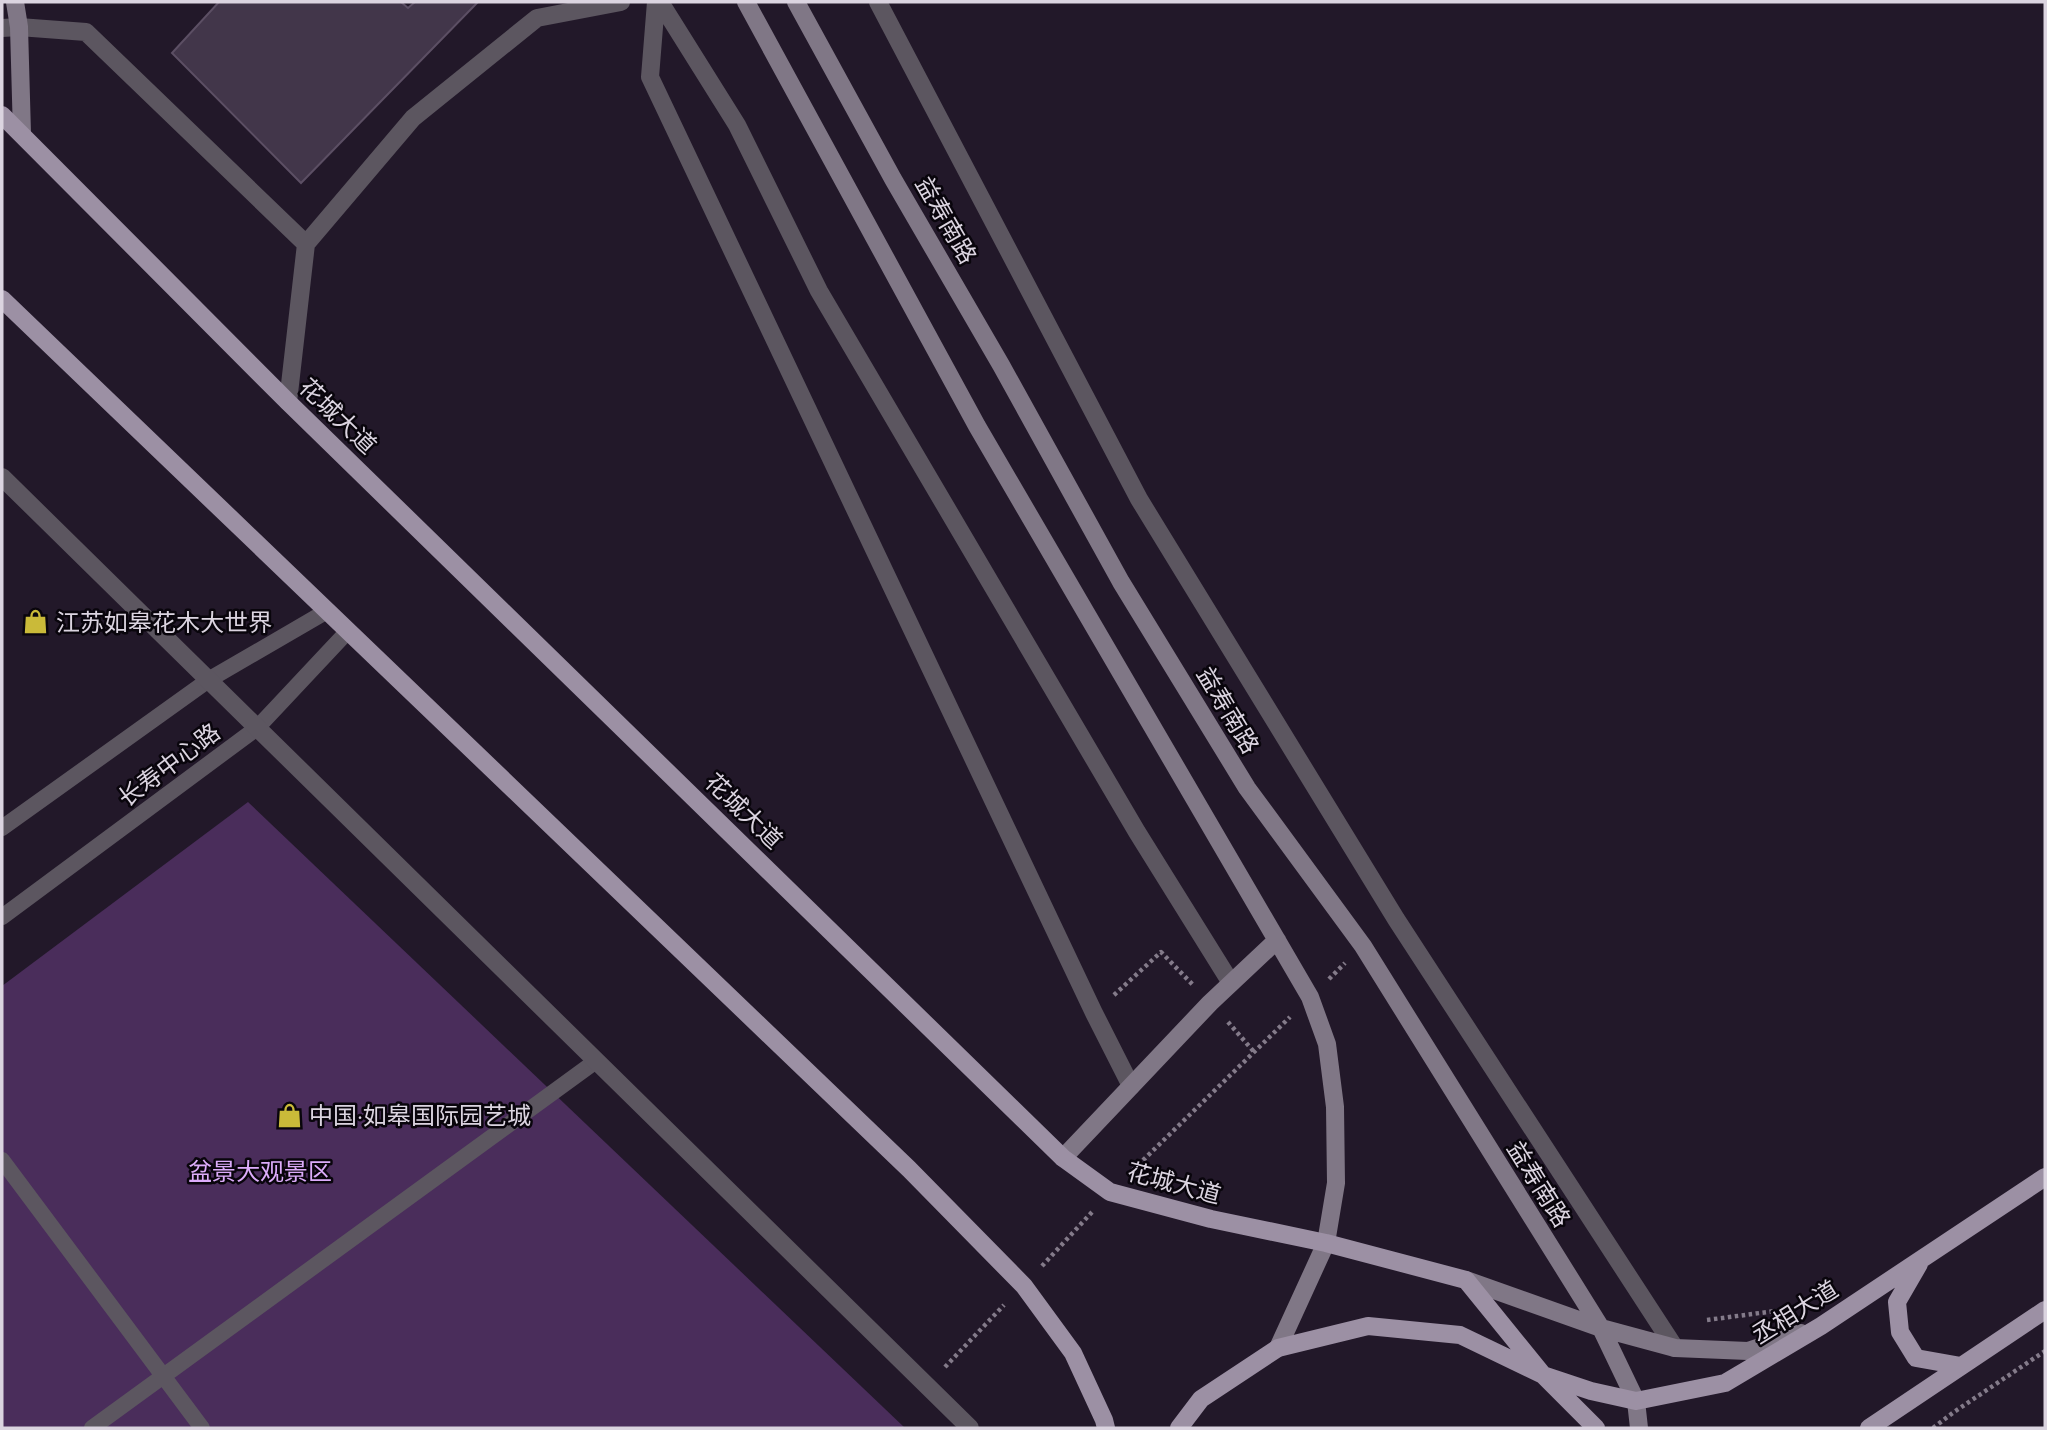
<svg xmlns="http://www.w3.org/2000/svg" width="2047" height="1430" font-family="Montserrat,'Noto Sans SC',sans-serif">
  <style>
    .green { fill: #4a2d5b }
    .building { fill: #42364a; stroke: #5c4f64; stroke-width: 2 }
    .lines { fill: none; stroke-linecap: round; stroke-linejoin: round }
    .path { stroke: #847b8a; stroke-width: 4.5; stroke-dasharray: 3.5 3.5; stroke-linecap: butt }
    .service { stroke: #5c5660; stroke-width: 16 }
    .minor { stroke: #5c5660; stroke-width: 18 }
    .tertiary { stroke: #5c5660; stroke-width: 18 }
    .secondary { stroke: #807786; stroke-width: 18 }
    .primary { stroke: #9c90a4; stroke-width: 18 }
    .labels { text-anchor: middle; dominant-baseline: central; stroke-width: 5; stroke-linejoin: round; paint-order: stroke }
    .street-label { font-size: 24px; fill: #dbd4e0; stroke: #09050c }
    .poi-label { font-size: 24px; fill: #dbd4e0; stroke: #09050c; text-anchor: start }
    .park-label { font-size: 24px; fill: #dcacfa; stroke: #09050c }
  </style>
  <rect width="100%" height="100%" fill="#221829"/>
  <!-- green -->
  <path class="green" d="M248,802L905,1428H2V986Z"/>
  <!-- building -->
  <path class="building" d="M219,2H401L408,8L415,2H478L301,183L172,53Z"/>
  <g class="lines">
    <!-- path -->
    <path class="path" d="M1329,979L1345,963
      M1114,995L1161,952L1193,985
      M1228,1022L1255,1053
      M1133,1170L1290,1017
      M1042,1266L1093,1211
      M1707,1320L1775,1311
      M945,1367L1004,1305
      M1933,1428L1954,1412L2045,1351"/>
    <!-- service -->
    <path class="service" d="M2,828L210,679L327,611
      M2,917L257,728L348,631
      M2,1160L202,1428
      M92,1428L596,1061"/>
    <!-- minor -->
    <path class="minor" d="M656,2L650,77L1094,1013L1131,1086
      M660,2L737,125L819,291L1137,832L1231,983
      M878,2L1139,499L1396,919L1675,1348
      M2,28L19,27L86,32L306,244
      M288,402L306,244L413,118L537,18L621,2"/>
    <!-- tertiary -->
    <path class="tertiary" d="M2,477L970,1428"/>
    <!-- secondary -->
    <path class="secondary" d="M15,2L19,27L22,134
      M746,2L977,426L1310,997L1327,1044L1335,1107L1336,1183L1326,1243L1278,1348
      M796,2L893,179L1001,365L1121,582L1247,788L1363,946L1601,1328L1636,1401L1639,1428
      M1063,1158L1210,1003L1277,940
      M1466,1280L1601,1328L1675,1348L1748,1351L1801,1333"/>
    <!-- primary -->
    <path class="primary" d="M2,115L288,402L1063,1158L1110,1192L1211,1219L1326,1243L1466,1280L1543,1375
      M2,299L909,1169L1024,1286L1073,1353L1104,1420L1106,1428
      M1919,1264L1897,1302L1900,1332L1916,1358L1961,1366
      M1543,1375L1591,1391L1636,1401L1725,1383L1821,1326L2045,1177
      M1179,1428L1201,1399L1278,1348L1368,1326L1460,1335L1543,1375L1596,1428
      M1869,1428L2045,1310"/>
  </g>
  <!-- icons -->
  <defs>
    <symbol id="shop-bare" viewBox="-9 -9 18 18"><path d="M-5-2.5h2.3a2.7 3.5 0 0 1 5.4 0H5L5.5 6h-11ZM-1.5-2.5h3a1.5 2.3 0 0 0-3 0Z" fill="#caba39" stroke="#09050c" stroke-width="2.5" paint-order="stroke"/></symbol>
  </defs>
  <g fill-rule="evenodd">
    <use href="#shop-bare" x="18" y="604" width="35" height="35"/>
    <use href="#shop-bare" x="272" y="1098" width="35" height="35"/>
  </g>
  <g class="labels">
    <!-- street labels -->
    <g class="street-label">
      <text transform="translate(946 220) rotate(60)">益寿南路</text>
      <text transform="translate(338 416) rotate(44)">花城大道</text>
      <text transform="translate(1228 710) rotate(59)">益寿南路</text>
      <text transform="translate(169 765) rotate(-37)">长寿中心路</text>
      <text transform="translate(744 811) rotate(44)">花城大道</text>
      <text transform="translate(1174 1183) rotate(15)">花城大道</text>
      <text transform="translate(1539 1184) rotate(58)">益寿南路</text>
      <text transform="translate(1795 1312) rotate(-32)">丞相大道</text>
    </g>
    <!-- poi labels -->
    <g class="poi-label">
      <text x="56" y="622">江苏如皋花木大世界</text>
      <text x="309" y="1115">中国·如皋国际园艺城</text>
    </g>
    <!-- park labels -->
    <g class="park-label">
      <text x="260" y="1171">盆景大观景区</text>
    </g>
  </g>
  <!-- border -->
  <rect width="2047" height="1430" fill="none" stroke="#dbd4e0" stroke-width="7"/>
</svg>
